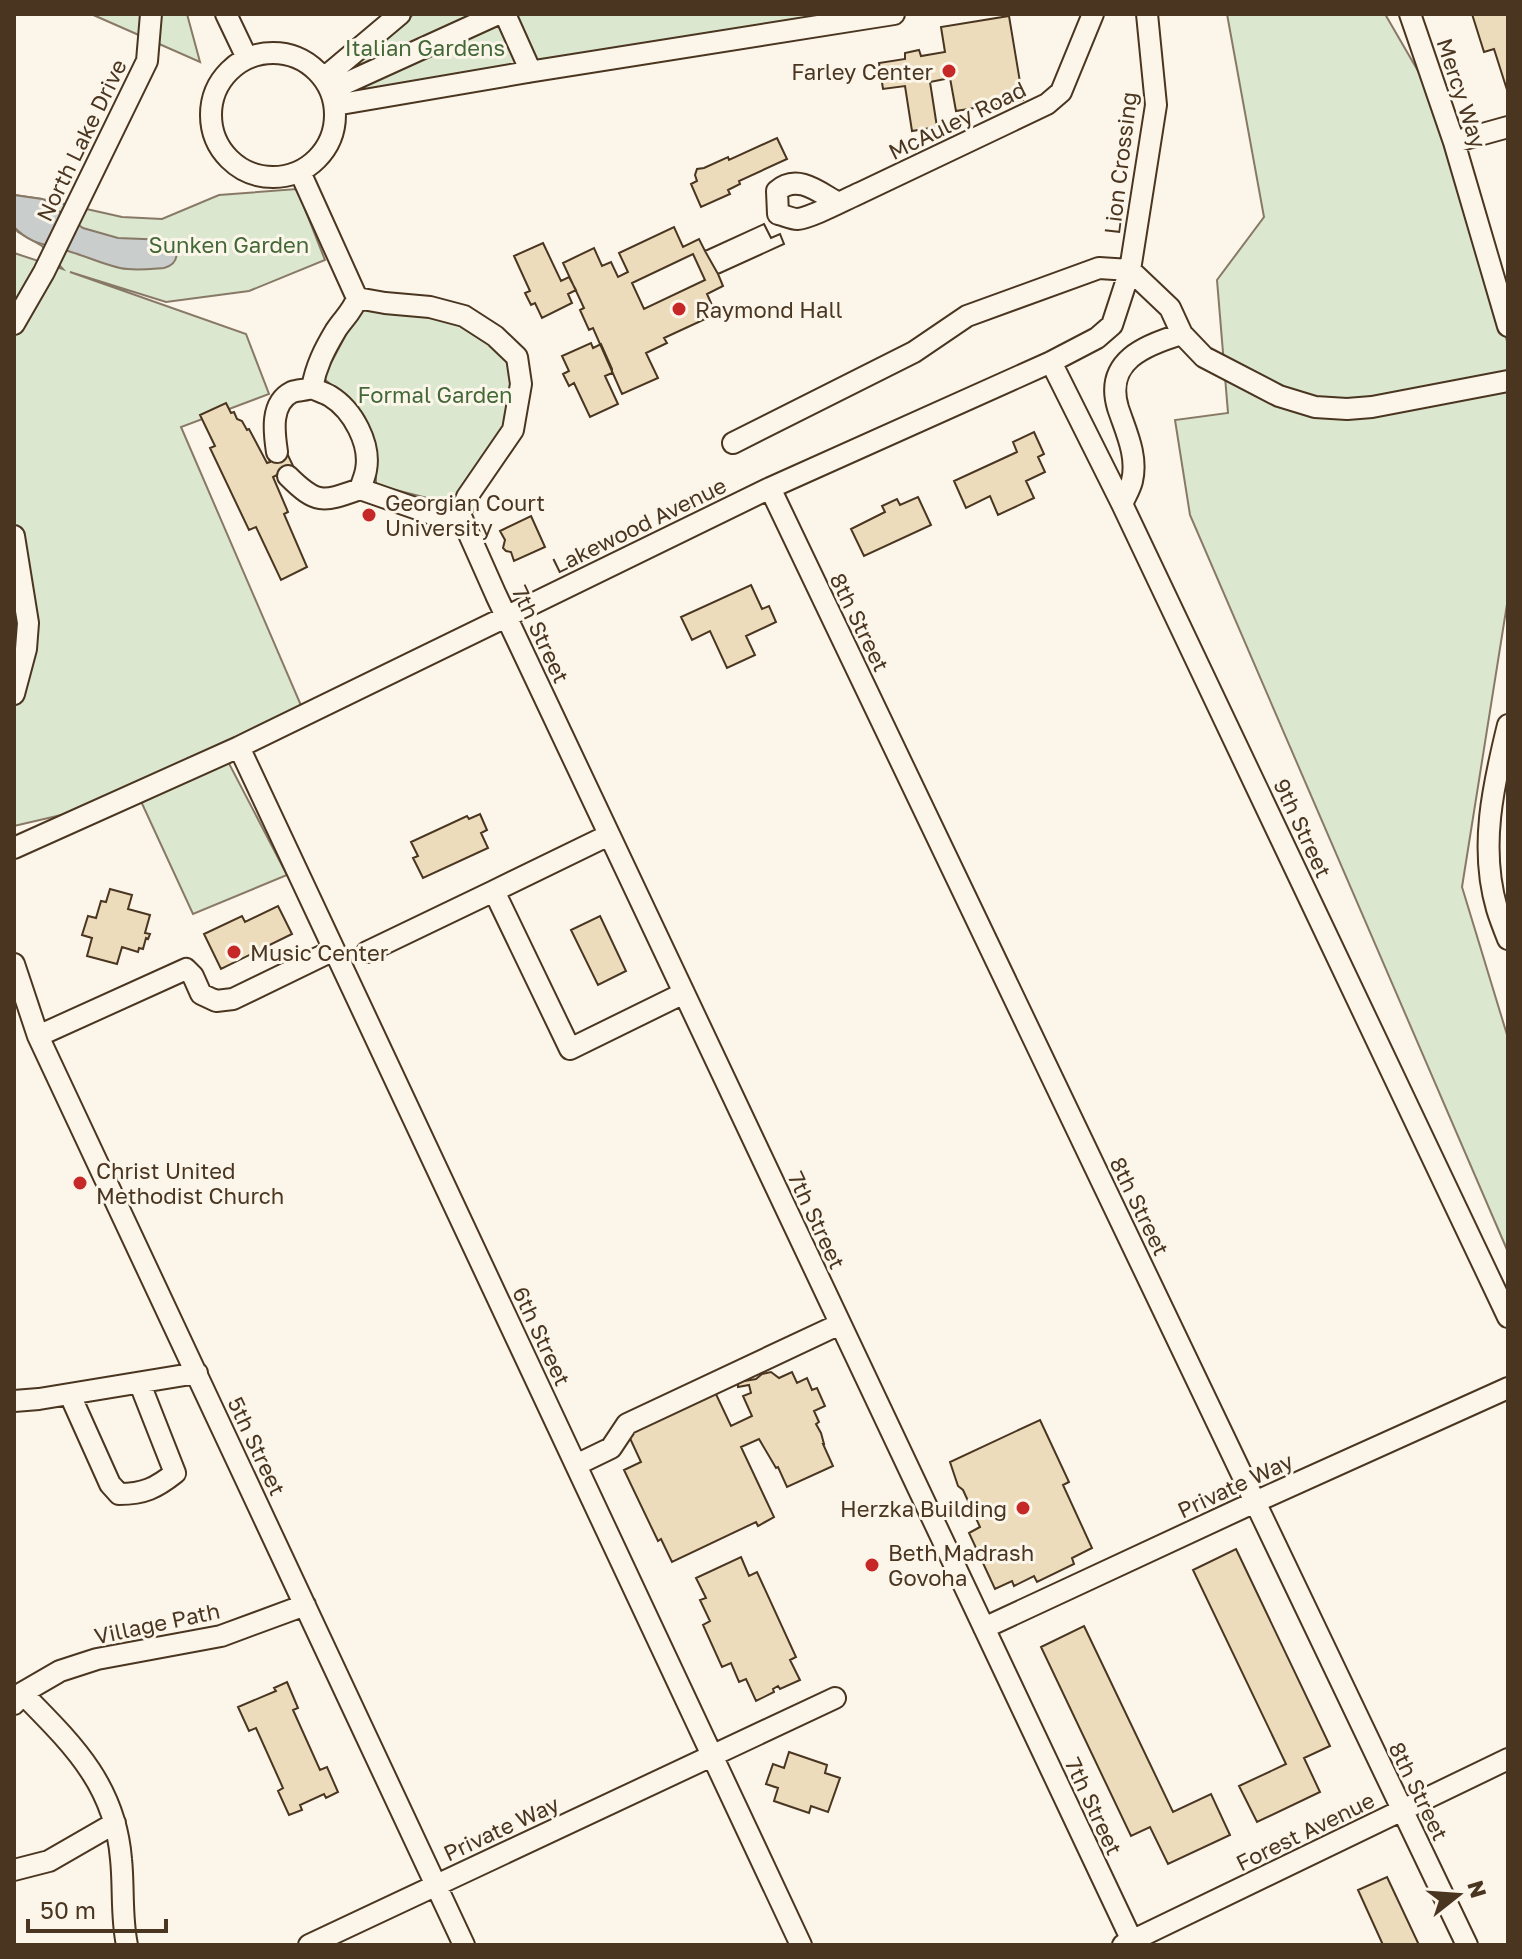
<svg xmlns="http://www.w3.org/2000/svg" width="1522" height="1959" font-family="'Golos Text',sans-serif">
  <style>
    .green { fill: #dce7d0; stroke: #887966; stroke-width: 2 }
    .water { fill: #c9cecd; stroke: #887966; stroke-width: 2 }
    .building { fill: #ecdcbc; stroke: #4a3520; stroke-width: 2; fill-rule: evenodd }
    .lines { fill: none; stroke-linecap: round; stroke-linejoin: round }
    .minor-casing { stroke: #4a3520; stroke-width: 24 }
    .minor { stroke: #fbf6e9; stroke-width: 20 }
    .poi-dot { fill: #c62828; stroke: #fbf6e9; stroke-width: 3 }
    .labels { text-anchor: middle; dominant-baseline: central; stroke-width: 6; stroke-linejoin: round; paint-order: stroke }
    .park-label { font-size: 22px; fill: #436837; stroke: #fbf6e9 }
    .poi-label { font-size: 22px; fill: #4a3520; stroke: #fbf6e9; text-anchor: start }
    .street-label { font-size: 22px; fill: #4a3520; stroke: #fbf6e9 }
  </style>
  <rect width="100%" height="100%" fill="#fbf6e9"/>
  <!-- green -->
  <path class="green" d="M91,14H187L200,62Z
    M414,14H837L362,92L369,72L351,65Z
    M1227,14H1385L1454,133L1508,345V598L1462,887L1508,1038V1252L1190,515L1175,420L1228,413L1217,280L1264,217Z
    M297,189L325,260L249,291L166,302L70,272L246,334L269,394L181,427L303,710L222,750L287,875L193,914L139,797L14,826V253L63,269L42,246L18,232L14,227V195L42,199L122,217L162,219L219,195Z
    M369,307L449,317L488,339L506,360L513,384L505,428L456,496L443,502L376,485V454L347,398L323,378L358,312Z"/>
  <!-- water -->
  <path class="water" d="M14,195L42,199L83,228L118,238L168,240C181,249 179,264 164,268C150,269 134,271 120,268C102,264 88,257 71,252C49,244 32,246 14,227Z"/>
  <!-- building -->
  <path class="building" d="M1472,14H1508V93L1494,49L1484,52Z
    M1009,16L1023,100L956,111L950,78L930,82L937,127L912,131L905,86L883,89L879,63L905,59V53L919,50L921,56L945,52L941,27Z
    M777,138L787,159L739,181L740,184L728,190L730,194L701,207L691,184L697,181L695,175L697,169L704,168L728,157L729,160Z
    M764,224L771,238L780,234L784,244L718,274L723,286L707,294L716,314L664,338L667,343L646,353L658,378L622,394L593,328L589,330L580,310L584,308L563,263L594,248L602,266L611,262L618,277L628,272L619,253L674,227L683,247L699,239L705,251ZM693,254L705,280L644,309L632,283Z
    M764,224L771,238L780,234L784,244L718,274L705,251Z
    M543,243L561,281L569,277L576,290L568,294L572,303L542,318L535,303L531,305L525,293L530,291L514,256Z
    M591,343L593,348L601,344L612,369V373L605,376L618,404L590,417L574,383L569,386L563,374L569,371L562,356Z
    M226,403L231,413L234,412L237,419L242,421L247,430L249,429L267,463L270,462L269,459L286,451L295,470L278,478L277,475L273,477L288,512L284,514L307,567L281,580L256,527L249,530L210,448L215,446L200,415Z
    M1034,432L1044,454L1038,457L1045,472L1026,481L1034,498L998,515L990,496L966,508L954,481L1017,452L1013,442Z
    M918,497L931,525L864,556L851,529L885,512L882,506L897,499L900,505Z
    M531,516L545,547L514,561L511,552L506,551L503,548L505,540L500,531Z
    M751,585L762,609L769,606L776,622L746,636L755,655L727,668L710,631L692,640L681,617Z
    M480,814L487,830L481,833L488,848L423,878L413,858L418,856L411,842L467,816L469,819Z
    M110,889L132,895L128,909L150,915L145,933L150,934L148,939L146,938L143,949L139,948L138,952L122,947L117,964L87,956L92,938L82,935L88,916L96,918L101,901L106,902Z
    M278,906L292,934L221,969L204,934L242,916L245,922Z
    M600,916L626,971L598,985L571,930Z
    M771,1372L779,1378L792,1372L797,1383L807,1378L812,1390L817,1388L825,1406L814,1411L819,1422L816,1424L821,1433L824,1444H823L833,1466L787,1487L778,1467L776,1468L759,1439L741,1447L774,1517L758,1526L756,1522L672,1562L661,1539L658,1541L624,1470L641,1462L628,1434L715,1392L731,1426L752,1416L743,1396L751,1393L749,1385L738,1387V1382L756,1379L762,1374Z
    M1040,1420L1069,1482L1063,1485L1092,1548L1072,1558L1074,1564L1037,1582L1034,1576L1014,1586L1012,1581L995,1589L969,1533L980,1527L963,1490L958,1486L950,1462Z
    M1236,1549L1330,1746L1304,1758L1320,1792L1257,1822L1239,1786L1286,1764L1193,1570Z
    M741,1557L749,1576L757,1572L796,1657L790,1660L800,1680L780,1689L778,1686L773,1689L774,1692L756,1701L746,1679L739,1682L731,1663L722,1667L703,1625L710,1621L700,1600L706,1598L696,1578Z
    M1084,1626L1173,1812L1211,1794L1230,1835L1168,1864L1150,1827L1131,1836L1041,1647Z
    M287,1682L298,1708L293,1710L320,1770L327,1767L338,1792L326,1798L324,1794L300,1805L302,1810L289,1815L278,1791L283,1788L256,1728L249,1731L238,1707L276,1691L274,1688Z
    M789,1752L827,1765L825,1773L840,1778L828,1812L811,1806L809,1813L774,1801L778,1788L766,1784L773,1764L784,1768Z
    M1387,1877L1419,1945H1383L1358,1890Z"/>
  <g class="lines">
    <defs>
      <path id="minor" d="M226,14L247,58
        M505,14L527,63L528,72
        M1410,14L1454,142L1508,326
        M211 115a62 62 0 1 1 124 0a62 62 0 1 1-124 0Z
        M324,78L400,14
        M331,90L498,14
        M335,105L528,72L894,14
        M1454,142L1508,127
        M300,172L357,298C353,311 343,319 336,330C324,350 316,366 312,388C318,391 325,393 330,396C353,410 371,444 366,470C365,476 362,483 360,489L432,514H460L467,497L513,430L521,384L517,357L495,336L464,316L430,307L385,303L357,298
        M838,203C819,192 797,173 777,191L778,214C783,215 792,219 797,219C811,218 846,199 860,193L1047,104L1061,92L1093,14
        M1130,270L1170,308L1182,334L1204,357L1279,396L1315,407L1347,409L1372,407L1508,381
        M14,324L44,272L147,61L151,14
        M1051,362L1122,504L1508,1317
        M733,443L914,352L967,316L1099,268L1130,270
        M277,452C274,432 270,403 292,392C298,390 306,390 312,388
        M288,476C317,505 323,502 360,489
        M770,488L1467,1945
        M1122,504C1125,497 1130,489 1132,481C1138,456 1126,432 1118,408C1104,361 1145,345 1182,334
        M460,514L496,595L1134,1945
        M14,536L28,623L26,649L14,694
        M1508,725C1493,786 1479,848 1497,909C1500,919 1504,929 1508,939
        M239,747L801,1945
        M14,848L239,747L770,488L1051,362L1097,338L1112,325L1130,270L1156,105L1147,14
        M494,891L609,835
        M367,952L494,891L570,1049L684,993
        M14,964L38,1036L464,1945
        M38,1036L186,969L193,976L201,994L216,1001L233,999L334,950
        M70,1395L110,1484L119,1494C144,1494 156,1488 175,1473L140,1384
        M14,1401L39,1399L197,1373
        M576,1465L611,1448L627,1424L840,1324
        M984,1628L1255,1502L1508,1388
        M22,1693C71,1743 115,1784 121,1859C124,1887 121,1917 127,1945
        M14,1704L22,1693L60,1671L97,1659L221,1636L305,1605
        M14,1870L49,1861L115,1823
        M309,1945L835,1698
        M1123,1945L1508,1759"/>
    </defs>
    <!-- minor casing -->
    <use href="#minor" class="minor-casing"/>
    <!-- minor -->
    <use href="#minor" class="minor"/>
  </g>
  <!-- markers -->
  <g class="poi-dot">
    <circle cx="949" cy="71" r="8"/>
    <circle cx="679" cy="309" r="8"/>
    <circle cx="369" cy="515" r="8"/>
    <circle cx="234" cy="952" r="8"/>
    <circle cx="80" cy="1183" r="8"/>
    <circle cx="1023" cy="1508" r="8"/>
    <circle cx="872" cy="1565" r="8"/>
  </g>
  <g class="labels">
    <!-- park labels -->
    <g class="park-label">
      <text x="425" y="47">Italian Gardens</text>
      <text x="229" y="244">Sunken Garden</text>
      <text x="435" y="394">Formal Garden</text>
    </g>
    <!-- poi labels -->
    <g class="poi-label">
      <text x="933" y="71" text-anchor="end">Farley Center</text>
      <text x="695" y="309">Raymond Hall</text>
      <text x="385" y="502">Georgian Court<tspan x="385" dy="25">University</tspan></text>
      <text x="250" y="952">Music Center</text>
      <text x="96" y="1170">Christ United<tspan x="96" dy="25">Methodist Church</tspan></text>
      <text x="1007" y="1508" text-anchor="end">Herzka Building</text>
      <text x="888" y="1552">Beth Madrash<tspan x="888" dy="25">Govoha</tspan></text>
    </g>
    <!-- street labels -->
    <g class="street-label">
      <text transform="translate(1462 93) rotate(72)">Mercy Way</text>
      <text transform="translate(957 120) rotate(-26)">McAuley Road</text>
      <text transform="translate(81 140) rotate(-64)">North Lake Drive</text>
      <text transform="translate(1120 163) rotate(-83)">Lion Crossing</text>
      <text transform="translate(639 525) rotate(-26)">Lakewood Avenue</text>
      <text transform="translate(860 622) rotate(64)">8th Street</text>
      <text transform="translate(541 634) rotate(65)">7th Street</text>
      <text transform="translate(1303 828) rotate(65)">9th Street</text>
      <text transform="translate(1140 1206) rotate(64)">8th Street</text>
      <text transform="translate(817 1220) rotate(65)">7th Street</text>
      <text transform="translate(542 1336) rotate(65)">6th Street</text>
      <text transform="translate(257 1446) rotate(65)">5th Street</text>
      <text transform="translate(1235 1485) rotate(-25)">Private Way</text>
      <text transform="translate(157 1623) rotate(-12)">Village Path</text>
      <text transform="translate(1419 1791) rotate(64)">8th Street</text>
      <text transform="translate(1094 1806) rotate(65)">7th Street</text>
      <text transform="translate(501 1828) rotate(-25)">Private Way</text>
      <text transform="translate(1305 1831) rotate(-26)">Forest Avenue</text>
    </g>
  </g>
  <!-- border -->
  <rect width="1522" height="1959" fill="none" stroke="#4a3520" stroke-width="32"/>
  <!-- north arrow -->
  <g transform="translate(1458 1895) rotate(73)" stroke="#fbf6e9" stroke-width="6" paint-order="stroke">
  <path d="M0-6L14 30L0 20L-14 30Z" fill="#4a3520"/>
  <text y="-12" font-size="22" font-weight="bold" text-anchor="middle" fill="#4a3520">N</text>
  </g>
  <!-- scale -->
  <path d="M28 1919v12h138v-12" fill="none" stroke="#4a3520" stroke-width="4"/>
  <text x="40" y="1919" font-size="24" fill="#4a3520" stroke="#fbf6e9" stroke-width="6" paint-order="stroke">50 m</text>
</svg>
